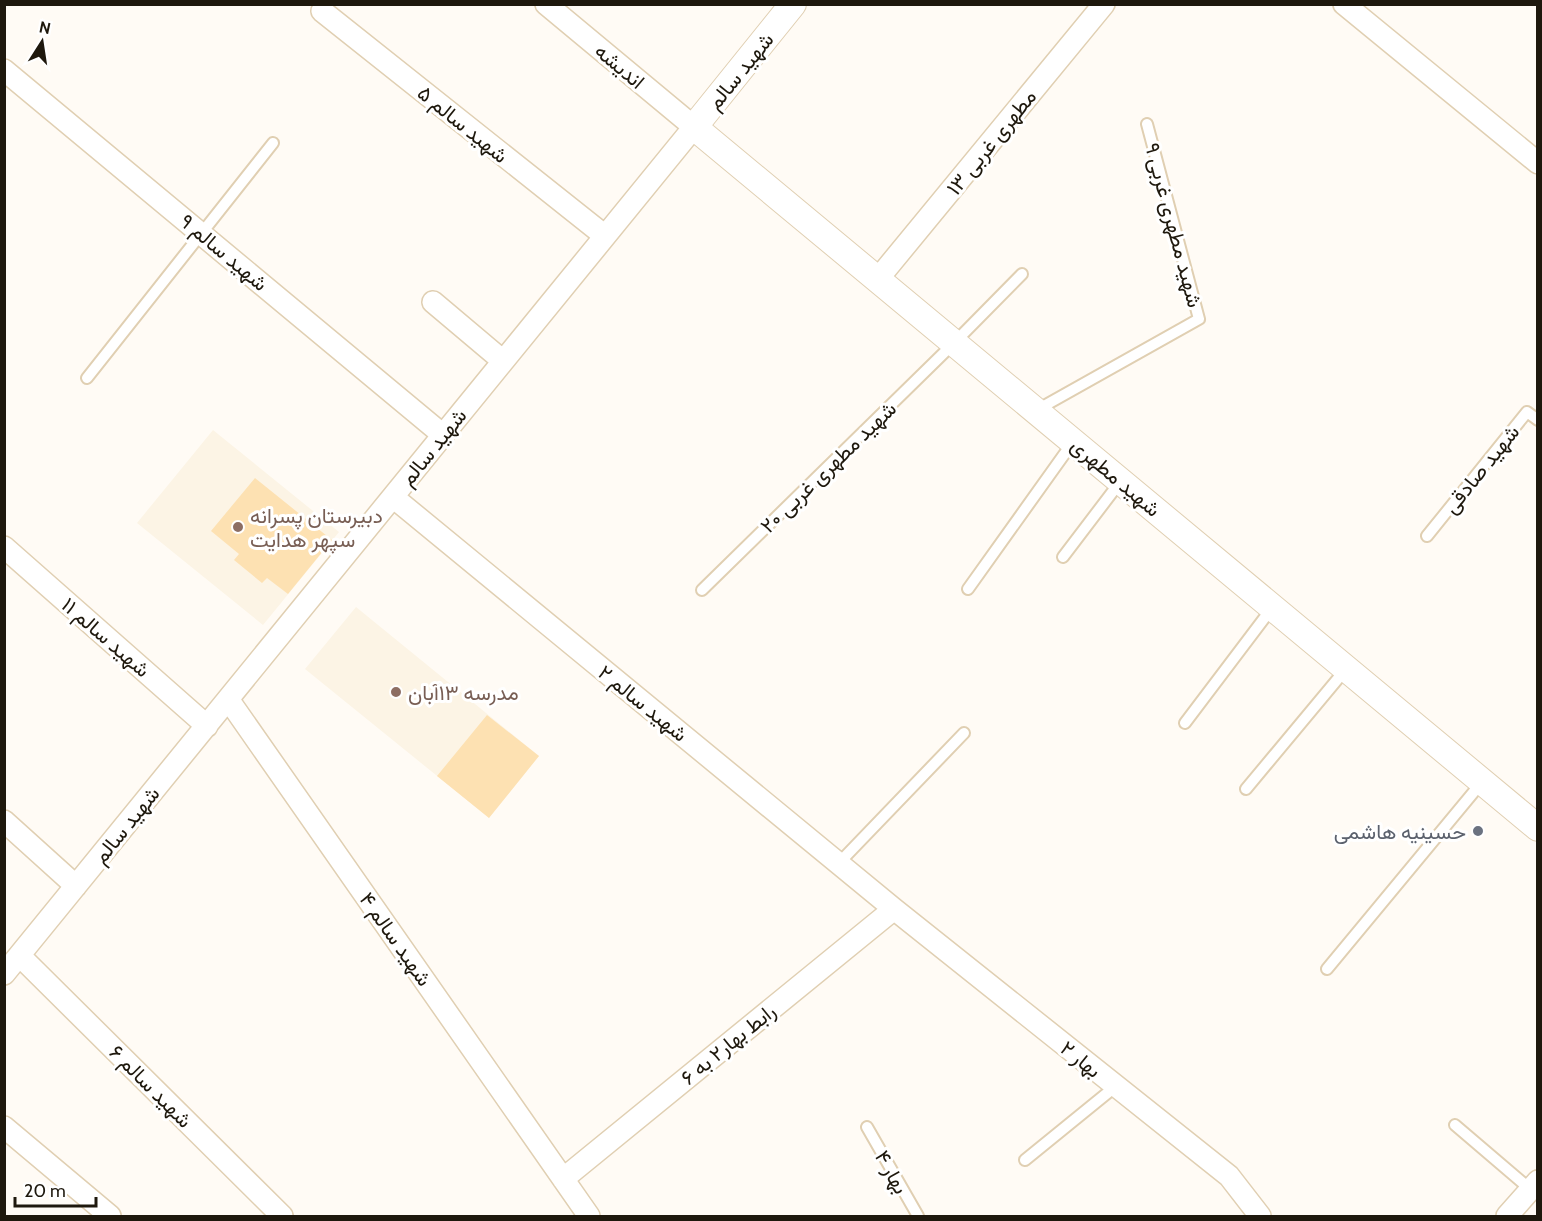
<svg xmlns="http://www.w3.org/2000/svg" width="1542" height="1221" font-family="Cabin,Vazirmatn,sans-serif">
  <style>
    .built { fill: #fcf4e5 }
    .building { fill: #fde1b2 }
    .lines { fill: none; stroke-linecap: round; stroke-linejoin: round }
    .service-casing { stroke: #e0cfb2; stroke-width: 14 }
    .minor-casing { stroke: #e0cfb2; stroke-width: 24 }
    .tertiary-casing { stroke: #e0cfb2; stroke-width: 28 }
    .service { stroke: #fff; stroke-width: 10 }
    .minor { stroke: #fff; stroke-width: 21 }
    .tertiary { stroke: #fff; stroke-width: 26 }
    .education-dot { fill: #8d6e63; stroke: #fff; stroke-width: 2 }
    .worship-dot { fill: #6b7280; stroke: #fff; stroke-width: 2 }
    .labels { text-anchor: middle; dominant-baseline: central; stroke-width: 6; stroke-linejoin: round; paint-order: stroke }
    .street-label { font-size: 21px; fill: #1e180d; stroke: #fff }
    .education-label { font-size: 21px; fill: #785e54; stroke: #fff; text-anchor: start }
    .worship-label { font-size: 21px; fill: #5b616d; stroke: #fff; text-anchor: end }
  </style>
  <rect width="100%" height="100%" fill="#fffbf5"/>
  <!-- built -->
  <path class="built" d="M213,430L339,532L263,625L137,523Z
    M356,607L539,756L489,818L305,669Z"/>
  <!-- building -->
  <path class="building" d="M255,478L332,540L288,594L267,578L262,583L234,560L239,554L211,531Z
    M487,715L539,756L489,818L437,776Z"/>
  <g class="lines">
    <defs>
      <path id="service" d="M87,378L273,143
        M1035,411L1199,319L1147,124
        M1427,536L1527,412L1538,420
        M1063,557L1120,482
        M968,589L1073,442
        M702,590L954,343L1022,274
        M1185,723L1272,608
        M1246,789L1346,669
        M838,864L964,733
        M1327,969L1482,782
        M1455,1125L1530,1189
        M867,1127L918,1216
        M1025,1160L1116,1086"/>
      <path id="minor" d="M1344,4L1538,163
        M322,11L605,236
        M4,70L443,435
        M877,280L1104,4
        M433,302L503,361
        M393,497L894,909L1229,1176L1260,1216
        M4,547L207,726
        M228,699L589,1216
        M4,821L76,886
        M20,956L282,1216
        M4,974L694,127L546,4
        M4,1127L110,1216
        M563,1179L894,909
        M1507,1216L1538,1181"/>
      <path id="tertiary" d="M793,4L694,127L1538,828"/>
    </defs>
    <!-- service casing -->
    <use href="#service" class="service-casing"/>
    <!-- minor casing -->
    <use href="#minor" class="minor-casing"/>
    <!-- tertiary casing -->
    <use href="#tertiary" class="tertiary-casing"/>
    <!-- service -->
    <use href="#service" class="service"/>
    <!-- minor -->
    <use href="#minor" class="minor"/>
    <!-- tertiary -->
    <use href="#tertiary" class="tertiary"/>
  </g>
  <!-- markers -->
  <g class="education-dot">
    <circle cx="238" cy="527" r="6"/>
    <circle cx="396" cy="692" r="6"/>
  </g>
  <circle class="worship-dot" cx="1478" cy="831" r="6"/>
  <g class="labels">
    <!-- street labels -->
    <g class="street-label">
      <text transform="translate(620 66) rotate(40)">اندیشه</text>
      <text transform="translate(740 71) rotate(-51)">شهید سالم</text>
      <text transform="translate(463 124) rotate(39)">شهید سالم ۵</text>
      <text transform="translate(991 142) rotate(-51)">مطهری غربی ۱۳</text>
      <text transform="translate(1174 225) rotate(75)">شهید مطهری غربی ۹</text>
      <text transform="translate(224 252) rotate(40)">شهید سالم ۹</text>
      <text transform="translate(433 447) rotate(-51)">شهید سالم</text>
      <text transform="translate(828 467) rotate(-44)">شهید مطهری غربی ۲۰</text>
      <text transform="translate(1481 469) rotate(-51)">شهید صادقی</text>
      <text transform="translate(1116 477) rotate(40)">شهید مطهری</text>
      <text transform="translate(106 637) rotate(41)">شهید سالم ۱۱</text>
      <text transform="translate(643 703) rotate(39)">شهید سالم ۲</text>
      <text transform="translate(126 825) rotate(-51)">شهید سالم</text>
      <text transform="translate(396 939) rotate(55)">شهید سالم ۴</text>
      <text transform="translate(728 1044) rotate(-39)">رابط بهار۲ به ۶</text>
      <text transform="translate(1081 1059) rotate(39)">بهار ۲</text>
      <text transform="translate(151 1086) rotate(45)">شهید سالم ۶</text>
      <text transform="translate(892 1172) rotate(61)">بهار ۴</text>
    </g>
    <!-- education labels -->
    <g class="education-label">
      <text x="250" y="515">دبیرستان پسرانه<tspan x="250" dy="24">سپهر هدایت</tspan></text>
      <text x="408" y="692">مدرسه ۱۳آبان</text>
    </g>
    <!-- worship labels -->
    <g class="worship-label">
      <text x="1466" y="831">حسینیه هاشمی</text>
    </g>
  </g>
  <!-- border -->
  <rect width="1542" height="1221" fill="none" stroke="#1e180d" stroke-width="12"/>
  <!-- north arrow -->
  <g transform="translate(42 42) rotate(12)" stroke="#ffffff" stroke-width="4.5" paint-order="stroke">
  <path d="M0-4.5L10 22L0 15L-10 22Z" fill="#1e180d"/>
  <text y="-9" font-size="16" font-weight="bold" text-anchor="middle" fill="#1e180d">N</text>
  </g>
  <!-- scale -->
  <path d="M15 1197v9h81v-9" fill="none" stroke="#1e180d" stroke-width="3"/>
  <text x="24" y="1197" font-size="18" fill="#1e180d" stroke="#ffffff" stroke-width="4.5" paint-order="stroke">20 m</text>
</svg>
